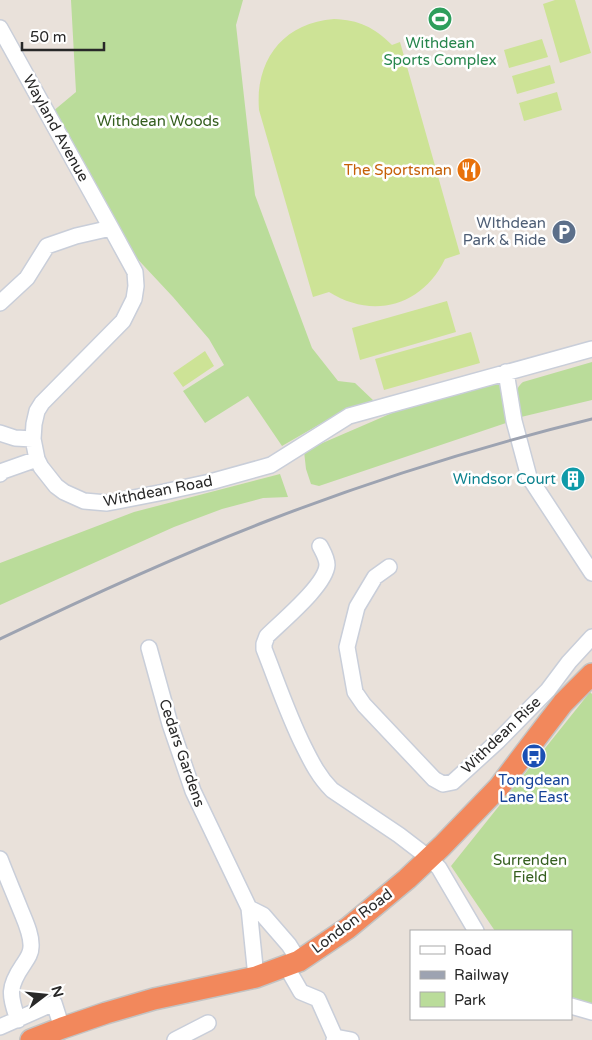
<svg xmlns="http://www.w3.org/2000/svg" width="592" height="1040" font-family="'Varela Round',sans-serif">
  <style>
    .green { fill: #badc9a }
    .pitch { fill: #cde396 }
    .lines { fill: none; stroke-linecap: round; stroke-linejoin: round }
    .minor-casing { stroke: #c9ced9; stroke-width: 18 }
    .highway-casing { stroke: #c3c3c3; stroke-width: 24 }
    .minor { stroke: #fff; stroke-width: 15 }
    .highway { stroke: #f2885c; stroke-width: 21 }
    .rail { stroke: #9da3b1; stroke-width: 3 }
    .labels { text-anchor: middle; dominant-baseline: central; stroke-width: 5; stroke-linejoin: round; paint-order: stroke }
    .leisure-label { font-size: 15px; fill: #27864d; stroke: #fff }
    .park-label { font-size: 15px; fill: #345e1e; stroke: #fff }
    .street-label { font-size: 15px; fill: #282828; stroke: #fff }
    .food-label { font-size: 15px; fill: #c56008; stroke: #fff; text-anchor: end }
    .service-label { font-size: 15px; fill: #4e5e75; stroke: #fff; text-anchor: end }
    .culture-label { font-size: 15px; fill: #0d838f; stroke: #fff; text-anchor: end }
    .transit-label { font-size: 15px; fill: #164399; stroke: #fff }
  </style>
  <rect width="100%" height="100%" fill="#e9e1da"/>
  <!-- green -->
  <path class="green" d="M71,0H243L236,25L255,195L312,348L338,381L355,383L374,401L327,420L282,446L248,396L205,423L183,391L224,365L209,339L173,297L130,251L52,112L76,92Z
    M592,362V400L521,417C518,403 511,392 523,382Z
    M499,380L506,423L319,486L311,484L306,469L304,451L392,413Z
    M280,474L288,497L263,498L222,509L174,527L0,605V563L134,512Z
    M590,692L592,694V1013L571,1005V931H495L451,866Z"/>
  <!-- pitch -->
  <path class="pitch" d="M555,0H575L591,53L560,63L543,4Z
    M334,19C359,20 374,27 392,45L400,42L460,254L445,259C422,307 372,319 329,292L313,297L259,110C255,60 283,23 334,19Z
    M542,39L548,57L509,68L504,50Z
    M550,65L555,83L517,94L512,76Z
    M557,92L562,110L524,121L519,103Z
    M447,301L456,332L360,360L352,328Z
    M471,332L480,363L384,390L375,359Z
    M205,351L214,366L183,387L173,373Z"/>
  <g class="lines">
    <defs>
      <path id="minor" d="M0,28L111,228L135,272L136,286L134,299L123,321L42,403L37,411L34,424L33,439L37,459L41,467L56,486L64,492L84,501L107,503L164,492L210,482L271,465L349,416L592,349
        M0,303L27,278L47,246L76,236L111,228
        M506,372L514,421L529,477L592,573
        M0,433L15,438L33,439
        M0,474L3,471L37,459
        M320,546C323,552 327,558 327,565C326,585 282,621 267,636L264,644V649C277,682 288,715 304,747C312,763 319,777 332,790L399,835L429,858L439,868L476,931
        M389,567L375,577L357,607L347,647L355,692L364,705L434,779L443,784L453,782L498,741L548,690L569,662L592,637
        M149,648L170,724L193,791L249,908L256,977
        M0,859C6,875 13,891 19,906C24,919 32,934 31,947C31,954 27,959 23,965C8,987 9,995 18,1020
        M249,908L263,915L289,945L299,961
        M286,966L301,992L318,999L335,1037
        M571,1006L592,1012
        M0,1027L54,1003L62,1028
        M175,1040L208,1023
        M334,1040L335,1037L351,1040"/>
      <path id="highway" d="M31,1040L62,1028L106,1013L154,999L256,977L299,961L348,928L407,879L442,846L499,787L563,703L592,674"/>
    </defs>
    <!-- minor casing -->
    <use href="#minor" class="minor-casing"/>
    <!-- highway casing -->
    <use href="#highway" class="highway-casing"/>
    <!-- minor -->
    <use href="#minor" class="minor"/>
    <!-- highway -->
    <use href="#highway" class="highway"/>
    <!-- rail -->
    <path class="rail" d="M0,639C87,597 176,556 267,521C373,480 482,446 592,419"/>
  </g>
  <!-- icons -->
  <defs>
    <symbol id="stadium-disc" viewBox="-11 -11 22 22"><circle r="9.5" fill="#2e9e5b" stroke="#fff"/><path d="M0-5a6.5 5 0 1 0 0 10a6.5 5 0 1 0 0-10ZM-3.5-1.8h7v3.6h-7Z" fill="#fff"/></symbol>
    <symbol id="restaurant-disc" viewBox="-11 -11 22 22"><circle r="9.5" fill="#e8710a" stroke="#fff"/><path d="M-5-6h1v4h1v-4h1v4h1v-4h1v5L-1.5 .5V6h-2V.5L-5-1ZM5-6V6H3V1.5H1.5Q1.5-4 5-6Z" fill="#fff"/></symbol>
    <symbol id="parking-disc" viewBox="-11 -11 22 22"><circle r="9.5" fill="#5c6f8a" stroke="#fff"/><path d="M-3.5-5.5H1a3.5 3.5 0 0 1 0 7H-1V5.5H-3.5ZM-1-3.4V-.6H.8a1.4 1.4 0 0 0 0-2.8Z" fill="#fff"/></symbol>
    <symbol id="building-disc" viewBox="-11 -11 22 22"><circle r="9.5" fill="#0f9aa8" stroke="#fff"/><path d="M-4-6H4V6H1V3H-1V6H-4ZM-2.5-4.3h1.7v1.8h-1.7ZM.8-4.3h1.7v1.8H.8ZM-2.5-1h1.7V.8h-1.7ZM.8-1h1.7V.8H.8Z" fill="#fff"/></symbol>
    <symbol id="bus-disc" viewBox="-11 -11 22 22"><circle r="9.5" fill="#1a4fb4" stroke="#fff"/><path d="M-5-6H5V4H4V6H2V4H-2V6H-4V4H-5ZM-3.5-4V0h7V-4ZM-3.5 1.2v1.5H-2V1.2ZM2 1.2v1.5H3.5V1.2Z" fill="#fff"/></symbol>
  </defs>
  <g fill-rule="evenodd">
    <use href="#stadium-disc" x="426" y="5" width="28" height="28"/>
    <use href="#restaurant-disc" x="455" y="156" width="28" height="28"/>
    <use href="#parking-disc" x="550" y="218" width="28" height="28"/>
    <use href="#building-disc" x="559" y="465" width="28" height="28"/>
    <use href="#bus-disc" x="520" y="742" width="28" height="28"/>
  </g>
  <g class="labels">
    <!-- leisure labels -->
    <g class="leisure-label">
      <text x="440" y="43">Withdean<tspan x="440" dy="17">Sports Complex</tspan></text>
    </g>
    <!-- park labels -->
    <g class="park-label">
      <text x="158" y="121">Withdean Woods</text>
      <text x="530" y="860">Surrenden<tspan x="530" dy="17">Field</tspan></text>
    </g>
    <!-- street labels -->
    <g class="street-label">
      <text transform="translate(56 128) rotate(61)">Wayland Avenue</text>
      <text transform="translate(158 491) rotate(-11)">Withdean Road</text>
      <text transform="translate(501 735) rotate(-44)">Withdean Rise</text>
      <text transform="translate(182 753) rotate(71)">Cedars Gardens</text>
      <text transform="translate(352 921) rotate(-37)">London Road</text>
    </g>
    <!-- food labels -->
    <g class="food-label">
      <text x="452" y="170">The Sportsman</text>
    </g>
    <!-- service labels -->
    <g class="service-label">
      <text x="546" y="223">WIthdean<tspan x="546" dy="17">Park &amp; Ride</tspan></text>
    </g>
    <!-- culture labels -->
    <g class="culture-label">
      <text x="556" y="479">Windsor Court</text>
    </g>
    <!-- transit labels -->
    <g class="transit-label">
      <text x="534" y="780">Tongdean<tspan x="534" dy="17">Lane East</tspan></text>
    </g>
  </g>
  <!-- legend -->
  <rect x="410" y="930" width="162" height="90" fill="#ffffff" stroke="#a9a9a9"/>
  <rect x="420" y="946" width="25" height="8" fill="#ffffff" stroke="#a9a9a9"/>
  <text x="454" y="955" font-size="15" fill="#282828">Road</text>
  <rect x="420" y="971" width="25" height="8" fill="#9da3b1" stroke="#a9a9a9"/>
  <text x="454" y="980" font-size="15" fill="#282828">Railway</text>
  <rect x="420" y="992" width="25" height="15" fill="#badc9a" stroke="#a9a9a9"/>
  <text x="454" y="1005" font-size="15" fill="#282828">Park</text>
  <!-- north arrow -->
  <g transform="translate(45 995) rotate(74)" stroke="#ffffff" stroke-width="4" paint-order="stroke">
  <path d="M0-4L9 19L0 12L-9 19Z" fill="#282828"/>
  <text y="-8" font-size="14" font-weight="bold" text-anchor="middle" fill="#282828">N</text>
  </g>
  <!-- scale -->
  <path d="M22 42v8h82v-8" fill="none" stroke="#282828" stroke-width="2.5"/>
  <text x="30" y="42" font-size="15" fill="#282828" stroke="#ffffff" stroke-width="4" paint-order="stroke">50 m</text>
</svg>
